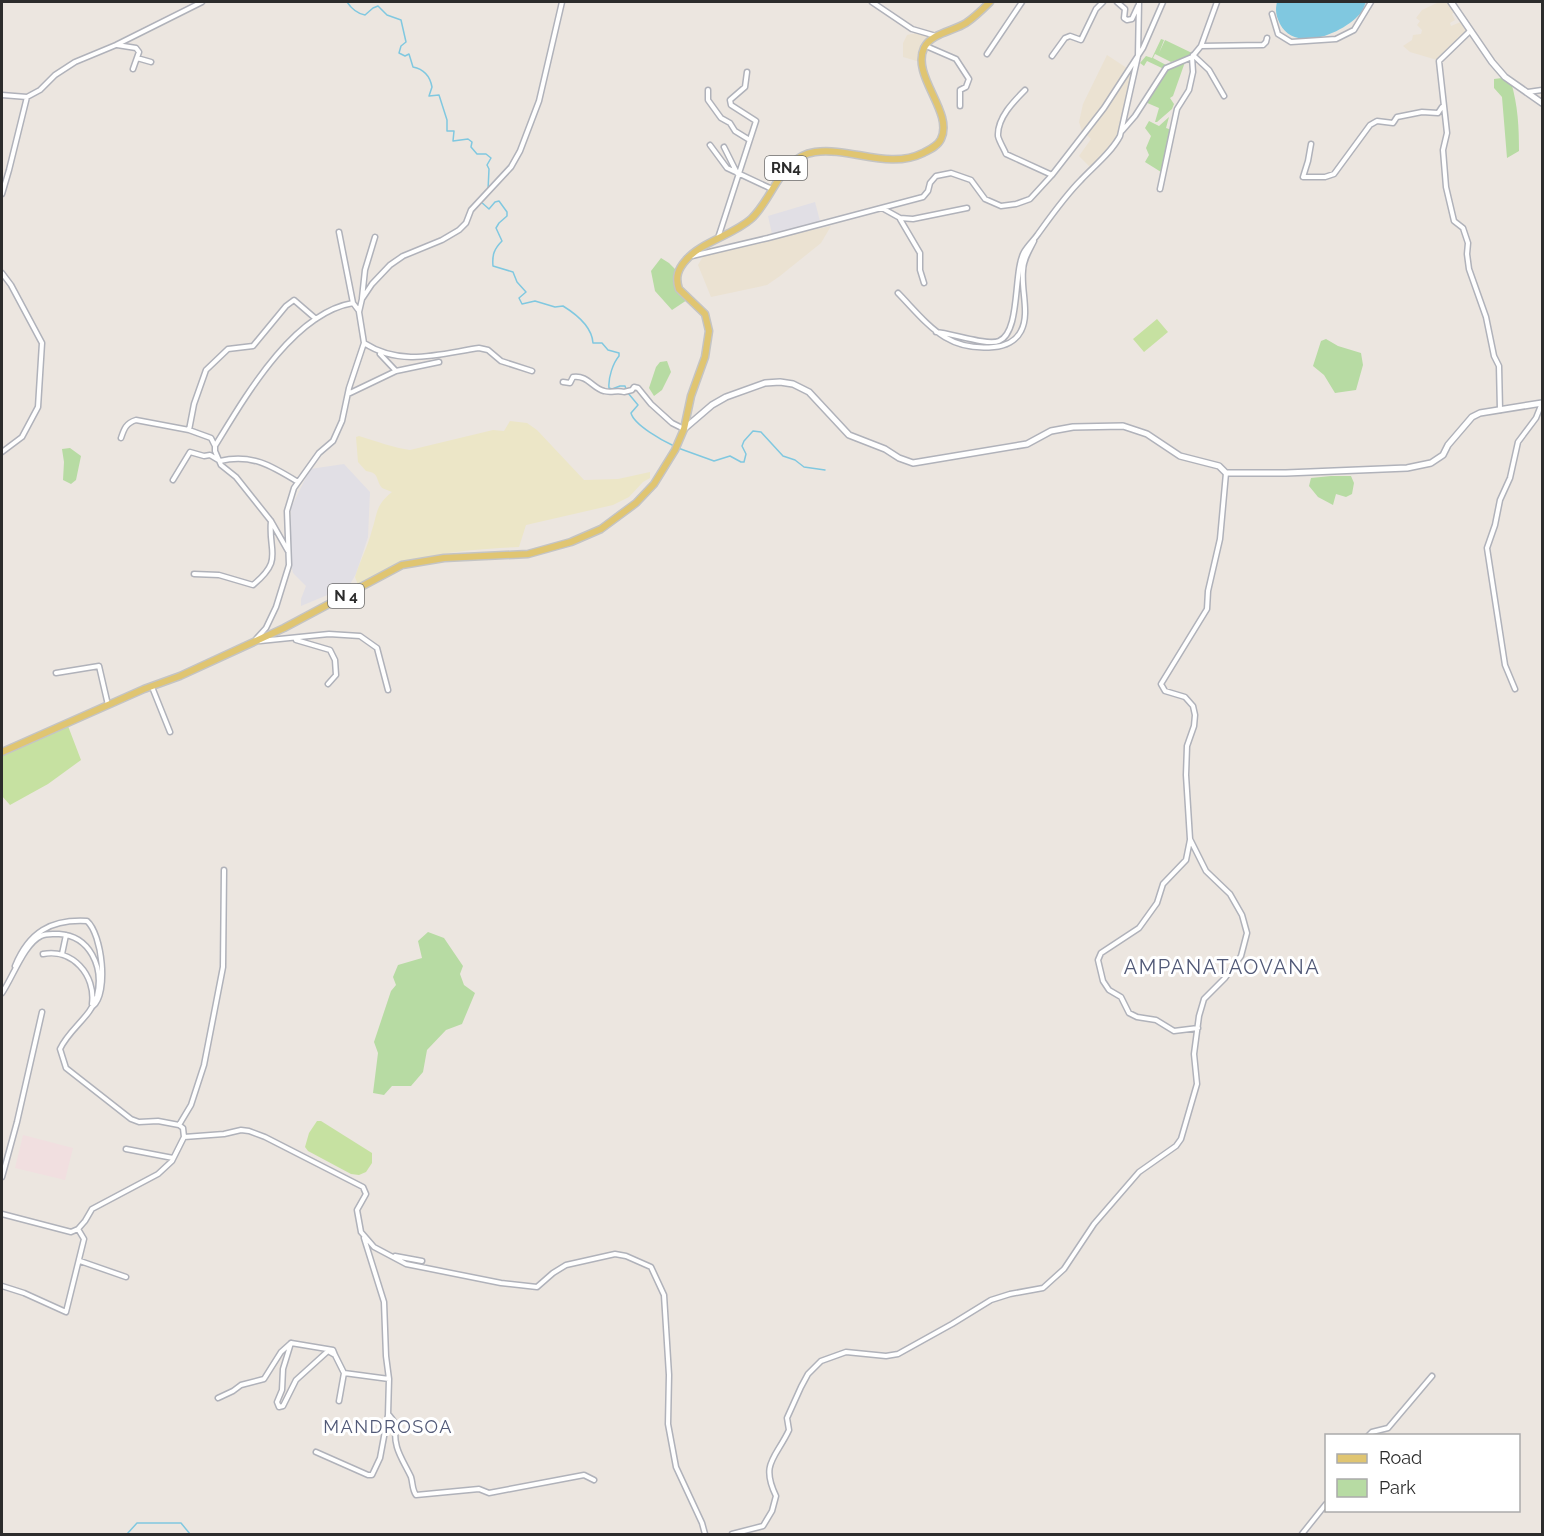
<svg xmlns="http://www.w3.org/2000/svg" width="1544" height="1536" font-family="Raleway,sans-serif">
  <style>
    .industrial { fill: #e1dfe5 }
    .education { fill: #ebe2d2 }
    .medical { fill: #f1dfe0 }
    .green { fill: #b7dba3 }
    .sand { fill: #ece6c7 }
    .pitch { fill: #c6e1a1 }
    .water { fill: #80c8e0 }
    .lines { fill: none; stroke-linecap: round; stroke-linejoin: round }
    .stream { stroke: #80c8e0; stroke-width: 1.5 }
    .street-casing { stroke: #b0b2ba; stroke-width: 7 }
    .secondary-casing { stroke: #b0b2ba; stroke-width: 8 }
    .primary-casing { stroke: #c4c4c4; stroke-width: 9 }
    .street { stroke: #fff; stroke-width: 4 }
    .secondary { stroke: #fff; stroke-width: 5 }
    .primary { stroke: #e0c571; stroke-width: 6 }
    .labels { text-anchor: middle; dominant-baseline: central; stroke-width: 6; stroke-linejoin: round; paint-order: stroke }
    .shield { fill: #fff; stroke: #6b6b6b; stroke-width: 1.5 }
    .shield-label { font-size: 15px; font-weight: bold; fill: #2c2c2c }
    .neighbourhood-label { font-size: 18px; letter-spacing: 1.5px; fill: #515977; stroke: #fff }
    .quarter-label { font-size: 20px; letter-spacing: 1.5px; fill: #515977; stroke: #fff }
  </style>
  <rect width="100%" height="100%" fill="#ece6e0"/>
  <!-- industrial -->
  <path class="industrial" d="M815,202L820,221L772,234L768,216Z
    M344,464L370,492L368,537L356,574L349,586L301,606V599L306,586L293,573L290,561L291,508L310,469Z"/>
  <!-- education -->
  <path class="education" d="M1439,2H1450L1457,11L1452,14L1455,20L1450,23L1451,26L1463,21L1469,30L1437,60L1410,52L1403,46L1412,40L1413,35L1421,34L1422,30L1417,25L1420,21L1416,18L1422,10Z
    M916,33L932,36L920,62L903,57V43L907,35Z
    M1107,55L1133,72L1117,137L1114,145L1091,168L1079,156L1091,139L1082,131L1079,122L1083,104Z
    M831,226L821,243L780,276L767,285L711,297L698,265L705,253Z"/>
  <!-- medical -->
  <path class="medical" d="M23,1135L73,1148L65,1180L15,1168Z"/>
  <!-- green -->
  <path class="green" d="M1161,39L1164,40L1159,53L1165,40L1192,53L1189,56L1171,62L1155,54L1153,58L1166,65L1164,69L1147,61L1144,66L1140,63L1146,56L1152,58Z
    M1185,62L1173,96L1170,98L1174,104L1172,109L1157,122H1155L1159,108L1145,102C1155,85 1164,67 1185,62Z
    M1502,78L1511,82C1518,106 1519,127 1519,151L1507,158L1502,97L1494,88V79Z
    M1169,117L1166,128L1172,130L1161,172L1145,162L1149,155L1146,148L1151,136L1145,128L1149,121L1159,126Z
    M661,258L669,263L678,272L677,278L687,300L672,310L655,291L651,271Z
    M1326,339L1338,346L1361,353L1363,365L1356,390L1335,393L1324,375L1313,366L1321,341Z
    M667,361L671,372L662,390L654,396L649,388L656,367L660,362Z
    M70,448L81,456L76,480L71,484L63,480L64,462L62,449Z
    M1331,476H1351L1354,483L1352,494L1346,497L1336,494L1333,505L1318,497L1309,486L1311,478Z
    M428,932L444,938L463,966L460,974L464,985L475,993L462,1024L446,1030L427,1050L423,1072L411,1086H392L384,1095L373,1093L378,1053L374,1042L391,991L396,985L393,977L398,965L422,958L418,941Z"/>
  <!-- sand -->
  <path class="sand" d="M510,421L527,423L537,430L584,480L618,479L650,472V478L643,482L629,497L613,505L526,525L519,547C462,550 407,553 358,585L355,577C360,561 368,546 372,530C378,512 375,506 392,492L382,488C375,479 380,473 366,471L358,462L356,437L359,436C375,441 395,448 410,450L493,430L504,431Z"/>
  <!-- pitch -->
  <path class="pitch" d="M1157,319L1168,332L1144,352L1133,339Z
    M68,726L81,760L48,784L10,805L2,796V756Z
    M317,1121H321L372,1153V1163L366,1172L359,1175L351,1174L308,1151L305,1147L309,1133Z"/>
  <!-- water -->
  <path class="water" d="M1277,2H1366C1364,6 1363,11 1360,14C1342,34 1295,53 1280,24C1276,16 1275,10 1277,2Z"/>
  <g class="lines">
    <!-- stream -->
    <path class="stream" d="M347,2C351,8 358,14 365,15L373,8L378,6L387,15L401,20L406,42L401,46L399,53L405,56L409,54L413,67C423,69 430,76 432,87L429,96L439,95L447,120V131H454L453,141L468,139L472,142L471,147L477,154H486L491,158L487,165L489,169L488,190
      M480,201L489,209L495,202L499,201L507,212V216L499,223L496,228L502,241C494,249 492,255 493,266L513,272L517,282L526,292L519,298L522,304L535,301L555,307L563,306C576,314 592,327 593,343H602L608,350L619,353V356C613,363 608,378 609,388L612,389L620,386H625L626,389
      M628,393L638,405L631,413C634,425 663,441 674,446
      M678,448L714,461L730,456L741,462H744L746,454L742,446L744,441L753,431L761,432L783,456L795,460L804,467L825,470
      M127,1534L137,1523H181L190,1534"/>
    <defs>
      <path id="street" d="M872,2L912,29L936,36
        M1117,2L1125,9L1124,18L1127,20L1132,19L1138,6
        M1272,14L1278,34L1291,42L1336,39L1354,30L1371,2
        M1470,31L1439,61L1447,133L1443,150L1446,187L1454,221L1463,228L1468,243L1467,254L1469,269L1486,317L1494,356L1499,366L1500,410
        M117,45L136,48L139,52L133,69
        M926,46L956,59L969,79L966,87L960,90V106
        M1201,46L1263,45L1266,42L1267,38
        M987,54L1022,2
        M1193,55L1209,70L1224,96
        M1052,56L1065,38L1070,36L1081,40L1096,9L1103,2
        M137,58L151,62
        M708,90V100L721,118L730,123L735,131L748,139
        M1025,90C1014,101 997,118 998,136C999,141 1004,149 1006,154L1052,175
        M1528,92L1542,90
        M2,95L27,97
        M1122,131L1135,116L1166,68L1192,57L1201,46L1217,2
        M1311,144L1308,161L1303,177H1325L1334,174L1370,125L1377,121L1393,123L1397,117L1422,112L1438,113L1442,107
        M710,145L727,168L772,189
        M724,147L737,173
        M1160,189L1177,109L1189,90L1193,72L1192,57
        M2,194L9,170L27,97L40,90L55,75L75,62L116,45L202,2
        M882,208L900,218L913,219L967,208
        M900,219L920,253V270L924,283
        M339,232L353,303L359,311
        M718,238L756,121L731,105L730,100L745,87L747,72
        M692,256L768,238L923,197L928,191L930,183L936,176L951,173L971,180L985,199L1001,206L1016,204L1030,199L1052,175L1104,108L1143,48L1163,2
        M2,273L11,285L42,343L38,407L22,437L2,452
        M898,293C928,324 946,352 994,347C1005,346 1016,341 1021,331C1030,314 1021,290 1023,271C1023,260 1029,251 1034,241
        M362,298L365,270L375,237
        M316,319L294,300L286,306L253,346L228,349L206,370L194,404L189,430L211,438L215,446C245,397 293,313 353,303
        M936,332C951,333 987,346 999,341C1021,332 1013,271 1024,252C1028,245 1034,240 1038,234C1051,216 1065,196 1081,180C1094,166 1111,153 1120,136L1138,56L1139,2
        M364,343C401,367 439,354 479,348L488,350L501,361L532,371
        M380,354L396,371
        M563,382L570,383L573,377C588,375 592,388 604,391C611,393 617,390 624,392L632,390L634,387L638,388L651,404L672,423L684,429
        M348,394L396,371L439,362
        M121,438C124,429 126,423 136,420L189,430
        M215,446V451L221,465L236,477L271,521L288,551
        M173,480L190,452L204,456L210,455L220,461C251,453 272,466 298,482
        M194,574L219,575L253,585C284,559 268,553 271,521
        M256,639L266,628L276,607L289,565L287,511L294,488L319,453L333,441L342,421L349,388L364,343L359,312L362,299L372,284L390,265L403,256L442,240L459,230L466,223L471,210L511,167L520,151L539,101L562,2
        M296,640L330,650L335,660L336,675L328,684
        M260,641L329,634L360,636L377,648L388,690
        M56,673L99,666L108,705
        M152,687L170,732
        M1515,689L1505,665L1487,548L1495,525L1500,500L1510,478L1518,442L1536,418L1542,403
        M1190,840L1186,860L1163,884L1157,903L1139,928L1101,953L1098,960L1103,981L1109,990L1121,997L1129,1013L1137,1017L1156,1020L1174,1031L1198,1028
        M43,954C72,948 96,975 92,1004
        M62,954L66,935
        M15,966C29,932 51,919 87,921C102,934 109,993 93,1006
        M2,993C13,977 24,944 41,936C46,933 53,934 59,934C90,936 104,967 97,996C91,1017 69,1029 60,1049L66,1068L131,1119L139,1122L158,1121L179,1125
        M184,1137L183,1128L179,1125L191,1105L204,1065L223,967L224,870
        M126,1149L173,1158
        M2,1177L17,1122L42,1012
        M2,1214L71,1232L78,1229L85,1221L92,1209L158,1174L172,1161L184,1137L224,1134L241,1130L249,1131L265,1137L363,1187L366,1194L357,1210L361,1232L374,1247L406,1264L501,1283L537,1287L553,1273L566,1265L615,1254L626,1256L651,1267L664,1295L669,1375L668,1424L676,1467L702,1523L705,1534
        M395,1256L422,1261
        M80,1261L126,1277
        M2,1286L24,1293L66,1312L84,1239L78,1229
        M291,1343L333,1350L335,1355
        M218,1398L233,1391L241,1385L264,1379L281,1352L291,1343L283,1369L282,1390L277,1402L279,1407L283,1406L296,1380L328,1351L335,1355L344,1373L389,1379
        M339,1401L344,1373
        M389,1415L396,1424C392,1447 402,1458 411,1477C413,1484 412,1489 416,1495L479,1489L489,1493L584,1475L594,1480
        M1368,1436L1372,1432L1388,1428L1432,1376
        M316,1452L368,1475H372L380,1458L388,1415L389,1379L386,1356L384,1302L364,1238
        M732,1534L763,1526L772,1511L776,1496C760,1463 776,1458 789,1430L787,1418L801,1387L808,1374L821,1361L846,1352L886,1356L898,1354L952,1324L991,1300L1010,1294L1043,1288L1064,1269L1094,1224L1139,1172L1176,1146L1181,1139L1197,1084L1194,1054L1199,1016L1204,999L1225,978L1241,956L1247,933L1242,915L1230,894L1206,871L1190,839L1186,775L1187,746L1194,726L1195,715L1193,706L1185,697L1165,691L1161,684L1207,609L1208,591L1220,539L1226,473
        M1302,1534L1326,1504"/>
      <path id="secondary" d="M1451,2L1492,62L1505,77L1542,103
        M684,429L712,405L726,397L765,383L780,382L793,384L809,392L849,435L885,449L899,458L913,463L1027,444L1051,431L1073,427L1123,426L1147,434L1180,456L1219,466L1226,473H1286L1407,468L1431,463L1443,455L1448,445L1472,417L1480,413L1542,403"/>
      <path id="primary" d="M2,752L144,689L180,676L284,628L402,565L444,558L528,554L571,542L601,529L636,503L654,484L675,450L684,429L691,396L705,357L709,331L705,314L679,289C675,277 678,269 686,260C701,242 733,235 751,219C774,198 780,157 815,152C850,147 889,170 923,153C929,150 938,146 941,139C954,112 911,76 924,48C931,33 954,31 966,23C975,17 983,9 990,2"/>
    </defs>
    <!-- street casing -->
    <use href="#street" class="street-casing"/>
    <!-- secondary casing -->
    <use href="#secondary" class="secondary-casing"/>
    <!-- primary casing -->
    <use href="#primary" class="primary-casing"/>
    <!-- street -->
    <use href="#street" class="street"/>
    <!-- secondary -->
    <use href="#secondary" class="secondary"/>
    <!-- primary -->
    <use href="#primary" class="primary"/>
  </g>
  <g class="labels">
    <!-- shield labels -->
    <g class="shield">
      <rect x="765" y="156" width="42" height="24" rx="4.5"/>
      <rect x="328" y="584" width="36" height="24" rx="4.5"/>
    </g>
    <g class="shield-label">
      <text x="786" y="168">RN4</text>
      <text x="346" y="596">N 4</text>
    </g>
    <!-- neighbourhood labels -->
    <g class="neighbourhood-label">
      <text x="388" y="1426">MANDROSOA</text>
    </g>
    <!-- quarter labels -->
    <g class="quarter-label">
      <text x="1222" y="967">AMPANATAOVANA</text>
    </g>
  </g>
  <!-- border -->
  <rect width="1544" height="1536" fill="none" stroke="#2c2c2c" stroke-width="6"/>
  <!-- legend -->
  <rect x="1325" y="1434" width="195" height="78" fill="#ffffff" stroke="#ababab" stroke-width="1.5"/>
  <rect x="1337" y="1454" width="30" height="9" fill="#e0c571" stroke="#ababab" stroke-width="1.5"/>
  <text x="1379" y="1464" font-size="18" fill="#2c2c2c">Road</text>
  <rect x="1337" y="1479" width="30" height="18" fill="#b7dba3" stroke="#ababab" stroke-width="1.5"/>
  <text x="1379" y="1494" font-size="18" fill="#2c2c2c">Park</text>
</svg>
